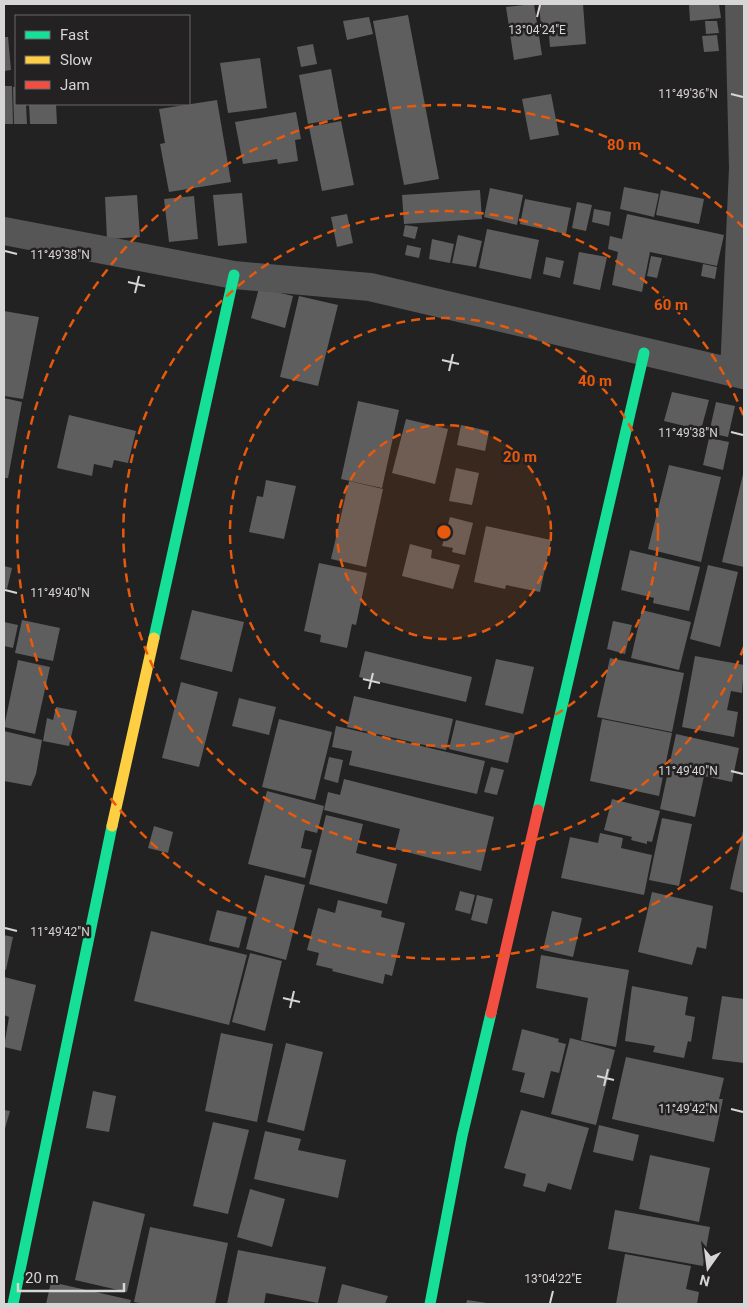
<svg xmlns="http://www.w3.org/2000/svg" width="748" height="1308" font-family="Roboto,sans-serif">
  <style>
    .building { fill: #5f5e5e }
    .lines { fill: none; stroke-linecap: round; stroke-linejoin: round }
    .street { stroke: #575657; stroke-width: 28 }
    .fast { stroke: #16e098; stroke-width: 11 }
    .slow { stroke: #ffcf43; stroke-width: 11 }
    .jam { stroke: #f24e42; stroke-width: 11 }
    .ticks { fill: none; stroke: #d7d5d6; stroke-width: 2 }
    .ring { fill: none; stroke: #e8590c; stroke-width: 2.5; stroke-dasharray: 9 6 }
    .ticks-label { font-size: 12px; text-anchor: middle; fill: #d7d5d6; stroke: #232122; stroke-width: 5; stroke-linejoin: round; paint-order: stroke }
    .centre { fill: #e8590c; stroke: #232122; stroke-width: 2.5 }
    .ring-label { font-size: 15px; text-anchor: middle; font-weight: bold; fill: #e8590c; stroke: #232122; stroke-width: 5; stroke-linejoin: round; paint-order: stroke }
  </style>
  <rect width="100%" height="100%" fill="#222"/>
  <!-- building -->
  <path class="building" d="M534,4L542,55L514,60L506,7Z
    M539,4H583L586,44L550,47L549,36H542Z
    M689,4H719L721,18L690,21Z
    M408,15L439,179L404,185L373,21Z
    M369,17L373,34L347,40L343,21Z
    M705,21H717L719,33L706,34Z
    M717,35L719,51L704,52L702,36Z
    M4,37H8L11,70L4,71Z
    M313,44L317,64L301,67L297,47Z
    M260,58L267,108L228,113L220,63Z
    M331,69L340,118L308,124L299,75Z
    M4,86H12L13,124H4Z
    M13,87H16V104H26L27,124H14Z
    M551,94L559,135L530,140L522,99Z
    M217,100L231,182L169,192L160,144L165,143L159,109Z
    M29,104H56L57,124H30Z
    M296,112L301,139L295,140L298,161L278,164L277,159L243,164L235,122Z
    M341,121L354,185L322,191L309,127Z
    M624,187L659,194L654,217L620,209Z
    M490,188L523,195L517,225L484,217Z
    M480,190L482,219L404,224L402,195Z
    M661,190L704,199L699,224L656,215Z
    M242,193L247,243L218,246L213,195Z
    M137,195L140,237L107,239L105,197Z
    M194,196L198,239L169,242L164,199Z
    M525,199L571,208L566,234L520,224Z
    M577,202L592,205L586,231L572,228Z
    M594,209L611,212L609,226L592,222Z
    M347,214L353,243L337,247L331,217Z
    M627,214L724,235L717,266L650,252L642,292L612,285L618,252L608,249L610,236L622,239Z
    M405,225L418,227L415,239L403,236Z
    M487,229L539,240L531,279L479,268Z
    M458,235L482,241L476,267L452,263Z
    M432,239L454,244L450,263L429,259Z
    M407,245L421,248L419,258L405,255Z
    M579,252L607,257L600,290L573,284Z
    M651,256L662,258L657,278L647,276Z
    M546,257L564,261L560,278L543,274Z
    M703,264L717,267L715,279L701,276Z
    M259,288L293,296L285,328L251,318Z
    M299,296L338,305L318,386L280,377Z
    M4,311L39,317L23,399L4,396Z
    M672,392L709,400L701,430L664,421Z
    M4,398L22,402L8,478H4Z
    M358,401L399,410L382,488L341,479Z
    M716,402L735,406L728,437L709,433Z
    M69,415L136,431L128,463L114,460L112,468L94,464L92,476L57,468Z
    M406,419L448,429L435,484L392,473Z
    M461,425L489,431L485,451L457,445Z
    M709,438L729,442L723,470L703,465Z
    M669,465L721,477L701,562L648,549Z
    M456,468L479,473L472,505L449,501Z
    M744,470V567L722,562Z
    M266,480L296,486L284,539L249,532L257,496L263,497Z
    M349,481L383,489L366,567L331,559Z
    M450,517L473,523L465,555L452,552L453,548L442,546Z
    M486,526L551,540L540,592L506,585L505,589L474,582Z
    M410,544L432,550L431,558L460,565L453,589L402,576Z
    M630,550L700,567L689,611L653,603L654,598L621,590Z
    M319,563L367,573L356,625L352,624L347,648L320,642L321,635L304,631Z
    M708,565L738,572L720,647L690,639Z
    M4,566L12,568L7,589L4,588Z
    M192,610L244,622L232,672L180,659Z
    M642,610L691,622L679,670L631,658Z
    M22,620L60,628L53,661L15,653Z
    M613,621L632,625L625,654L607,649Z
    M4,622L18,625L13,648L4,646Z
    M365,651L472,677L466,702L359,677Z
    M695,656L744,665L742,693L731,691L727,710L738,712L734,737L682,727Z
    M610,658L684,673L672,732L597,717Z
    M496,659L534,667L523,714L485,705Z
    M18,660L50,667L35,734L4,727Z
    M181,682L218,692L199,767L162,758Z
    M354,696L453,719L446,750L347,727Z
    M239,698L276,707L269,735L232,726Z
    M56,707L77,711L69,746L43,741L47,718L53,720Z
    M279,719L332,732L315,800L262,787Z
    M602,719L672,733L659,796L590,781Z
    M456,720L515,734L508,763L449,749Z
    M336,726L485,761L477,794L349,765L352,751L332,747Z
    M4,731L42,740L36,774L31,786L4,781Z
    M676,734L739,748L732,782L704,776L695,817L660,809Z
    M329,757L343,760L338,783L324,779Z
    M491,767L504,770L497,795L484,792Z
    M344,779L494,817L481,871L395,849L400,829L324,810L328,792L340,795Z
    M267,791L324,806L317,833L305,830L301,848L312,850L305,878L248,864Z
    M612,799L660,811L652,842L647,841V844L631,840L632,837L604,830Z
    M326,815L363,824L356,853L397,864L387,904L309,884Z
    M662,818L692,824L679,886L649,880Z
    M154,826L173,832L168,853L148,848Z
    M744,826V893L730,889Z
    M600,833L623,838L621,848L652,855L644,895L561,878L570,837L598,843Z
    M265,875L305,885L286,960L246,949Z
    M460,891L475,895L470,914L455,910Z
    M652,892L713,906L706,949L697,947L692,965L638,952Z
    M477,895L493,899L487,924L471,920Z
    M338,900L382,911L381,917L405,923L392,976L385,974L383,984L332,971L333,969L316,965L319,953L307,950L318,908L335,913Z
    M217,910L247,917L239,948L209,941Z
    M552,911L582,918L573,957L543,950Z
    M151,931L247,955L229,1025L134,1001Z
    M4,935L13,937L6,970L4,969Z
    M250,953L282,961L265,1031L232,1022Z
    M541,955L629,970L616,1047L581,1040L588,998L536,988Z
    M4,977L36,985L21,1051L4,1047L9,1017L4,1015Z
    M632,986L688,997L685,1015L695,1017L691,1042L688,1041L684,1058L653,1052L655,1046L625,1041Z
    M722,996L744,999V1063L712,1059Z
    M522,1029L559,1039L558,1042L566,1044L559,1073L551,1071L544,1098L520,1092L525,1073L512,1070Z
    M221,1033L273,1044L257,1122L205,1111Z
    M570,1038L615,1050L596,1125L551,1114Z
    M286,1043L323,1052L304,1131L267,1122Z
    M626,1057L724,1078L719,1099H723L714,1142L612,1119Z
    M93,1091L116,1096L109,1132L86,1128Z
    M4,1110L10,1111L4,1132Z
    M521,1110L589,1128L571,1190L548,1183L545,1192L523,1186L526,1174L504,1168Z
    M213,1122L249,1130L228,1214L193,1206Z
    M599,1125L639,1135L633,1161L593,1152Z
    M265,1131L301,1139L298,1150L346,1160L338,1198L254,1179Z
    M650,1155L710,1168L699,1222L639,1209Z
    M250,1189L285,1199L272,1247L237,1237Z
    M93,1201L145,1214L127,1292L75,1280Z
    M615,1210L710,1227L703,1266L608,1249Z
    M150,1227L228,1243L215,1304H146L134,1302Z
    M238,1250L326,1267L318,1303L266,1293L264,1304H227Z
    M625,1254L691,1266L686,1289L699,1292L697,1304H616Z
    M51,1282L131,1300L130,1304H46Z
    M342,1284L388,1296L385,1304H337Z
    M467,1300L487,1303V1304H466Z"/>
  <g class="lines">
    <!-- street -->
    <path class="street" d="M4,231L234,275L370,287L744,375
      M734,373L743,168L739,4"/>
    <!-- fast -->
    <path class="fast" d="M154,638L234,275
      M538,810L644,353
      M13,1304L112,826
      M430,1304L462,1136L491,1013"/>
    <!-- slow -->
    <path class="slow" d="M112,826L154,638"/>
    <!-- jam -->
    <path class="jam" d="M491,1013L538,810"/>
  </g>
  <!-- ticks -->
  <path class="ticks" d="M537,17L540,5M731,94L743,97M5,251L17,254M128,282L145,286M135,293L139,276M442,360L459,364M449,371L453,354M731,432L743,435M5,590L17,593M363,679L380,683M369,689L373,673M731,771L743,774M5,928L17,931M283,998L300,1002M290,1008L294,991M597,1076L614,1080M604,1086L608,1069M731,1109L743,1112M550,1303L553,1291"/>
  <!-- distance rings -->
  <circle cx="444" cy="532" r="107" fill="#e8590c" fill-opacity=".12"/>
  <g class="ring">
    <circle cx="444" cy="532" r="107"/>
    <circle cx="444" cy="532" r="214"/>
    <path d="M744 647A321 321 0 1 1 744 417"/>
    <path d="M743 837A427 427 0 1 1 743 227"/>
  </g>
  <g class="ticks-label">
    <text x="537" y="34">13°04'24"E</text>
    <text x="688" y="98">11°49'36"N</text>
    <text x="60" y="259">11°49'38"N</text>
    <text x="688" y="437">11°49'38"N</text>
    <text x="60" y="597">11°49'40"N</text>
    <text x="688" y="775">11°49'40"N</text>
    <text x="60" y="936">11°49'42"N</text>
    <text x="688" y="1113">11°49'42"N</text>
    <text x="553" y="1283">13°04'22"E</text>
  </g>
  <circle cx="444" cy="532" r="8" class="centre"/>
  <g class="ring-label">
    <text x="624" y="150">80 m</text>
    <text x="671" y="310">60 m</text>
    <text x="595" y="386">40 m</text>
    <text x="520" y="462">20 m</text>
  </g>
  <!-- border -->
  <rect width="748" height="1308" fill="none" stroke="#d7d5d6" stroke-width="10"/>
  <!-- legend -->
  <rect x="15" y="15" width="175" height="90" fill="#232122" stroke="#6b696a"/>
  <rect x="25" y="31" width="25" height="8" fill="#16e098" stroke="#6b696a"/>
  <text x="60" y="40" font-size="15" fill="#d7d5d6">Fast</text>
  <rect x="25" y="56" width="25" height="8" fill="#ffcf43" stroke="#6b696a"/>
  <text x="60" y="65" font-size="15" fill="#d7d5d6">Slow</text>
  <rect x="25" y="81" width="25" height="8" fill="#f24e42" stroke="#6b696a"/>
  <text x="60" y="90" font-size="15" fill="#d7d5d6">Jam</text>
  <!-- north arrow -->
  <g transform="translate(708 1268) rotate(194)" stroke="#232122" stroke-width="4" paint-order="stroke">
  <path d="M0-4L9 19L0 12L-9 19Z" fill="#d7d5d6"/>
  <text y="-8" font-size="14" font-weight="bold" text-anchor="middle" fill="#d7d5d6">N</text>
  </g>
  <!-- scale -->
  <path d="M18 1283v8h106v-8" fill="none" stroke="#d7d5d6" stroke-width="2.5"/>
  <text x="25" y="1283" font-size="15" fill="#d7d5d6" stroke="#232122" stroke-width="4" paint-order="stroke">20 m</text>
</svg>
